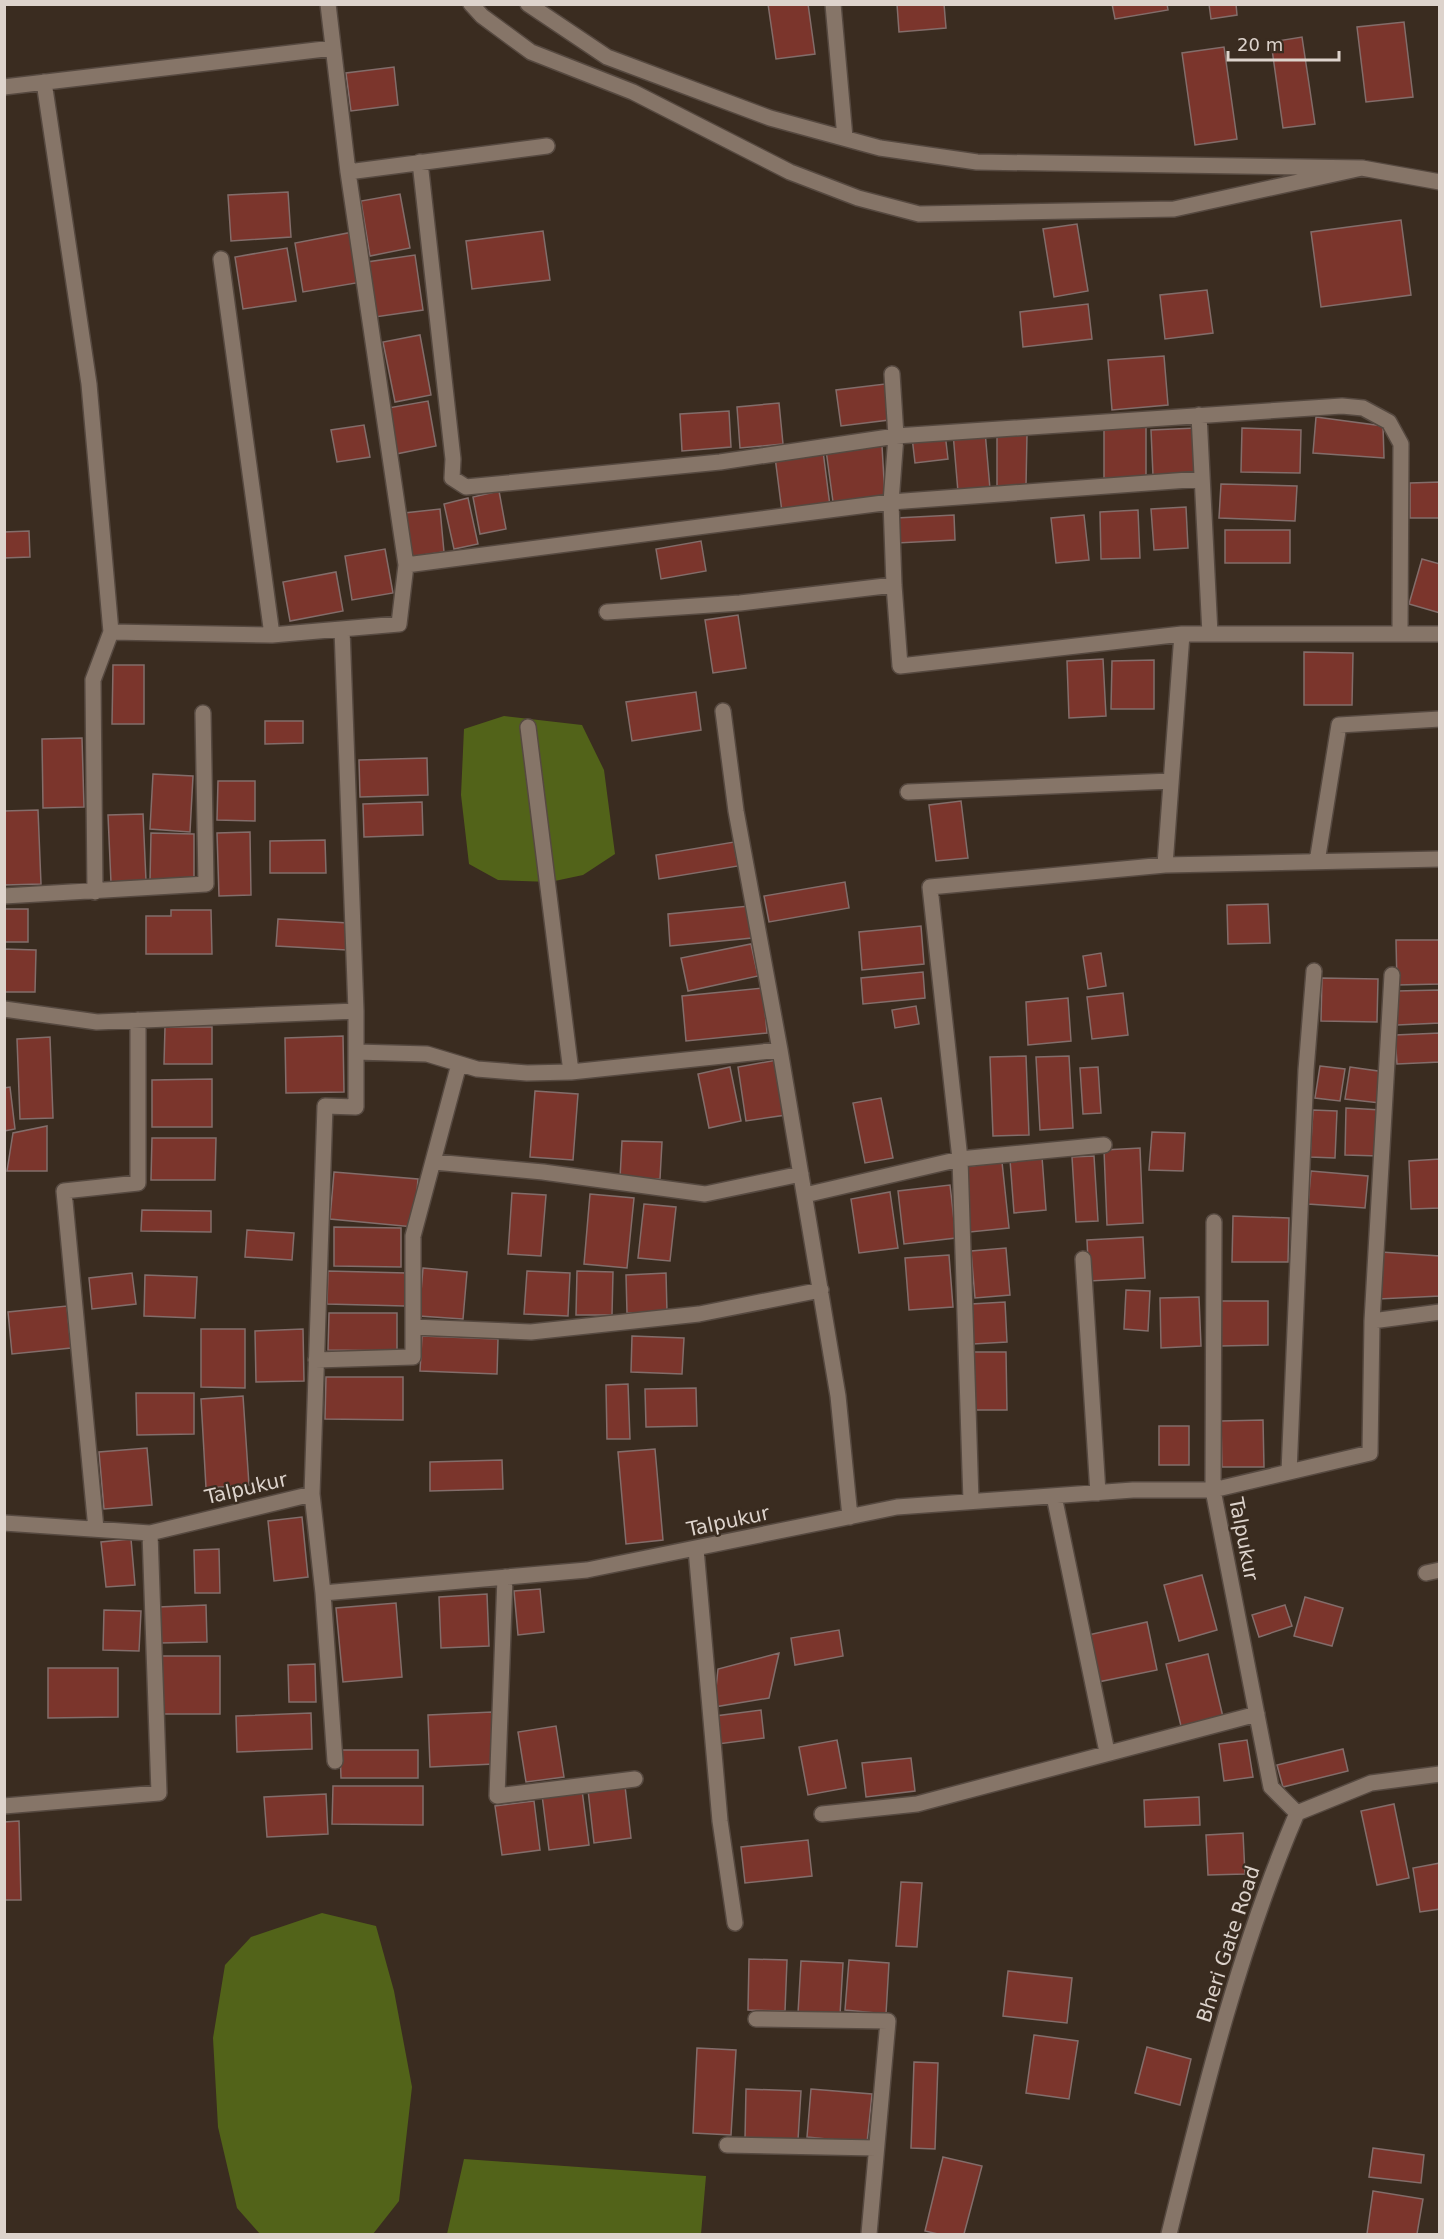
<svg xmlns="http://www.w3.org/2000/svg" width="1444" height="2239" font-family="'DejaVu Sans',sans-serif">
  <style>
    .water { fill: #526319 }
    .building { fill: #7b352c; stroke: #836d6a; stroke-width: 1.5 }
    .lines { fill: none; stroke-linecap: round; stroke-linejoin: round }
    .street-casing { stroke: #564940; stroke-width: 18 }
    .street { stroke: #867568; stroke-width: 15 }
    .labels { text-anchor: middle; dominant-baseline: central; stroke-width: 4.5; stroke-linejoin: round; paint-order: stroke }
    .street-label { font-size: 20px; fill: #ddd3cc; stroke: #3a2c20 }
  </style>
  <rect width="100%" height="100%" fill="#3a2c20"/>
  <!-- water -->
  <path class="water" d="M504,716L582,725L604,770L615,854L583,875L550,882L498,880L469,864L461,795L464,729Z
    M322,1913L376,1926L394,1991L412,2087L399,2201L373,2234H260L237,2208L218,2127L213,2038L225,1965L251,1937Z
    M464,2159L706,2176L701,2234H447Z"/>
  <!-- building -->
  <path class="building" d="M768,4H808L815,54L776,59Z
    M897,4H944L946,28L899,32Z
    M1112,4H1167L1168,10L1115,19Z
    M1209,4H1236L1237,15L1211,19Z
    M1404,22L1413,97L1366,102L1357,27Z
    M1302,37L1315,124L1283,128L1271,42Z
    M1224,47L1237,139L1195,145L1182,53Z
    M394,67L398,105L351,111L346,73Z
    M288,192L291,237L231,241L228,195Z
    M400,194L410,248L370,256L361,201Z
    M1401,220L1411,295L1321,307L1311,232Z
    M1077,224L1088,291L1054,297L1043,229Z
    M543,231L550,280L472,289L466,241Z
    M353,232L362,282L303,292L295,243Z
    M287,248L296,301L243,309L235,257Z
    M415,255L423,310L375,317L367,262Z
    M1207,290L1213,333L1165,339L1160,295Z
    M1088,304L1092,339L1023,347L1020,312Z
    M420,335L431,395L395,402L383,342Z
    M1164,356L1168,405L1112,410L1108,360Z
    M885,384L889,420L841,426L836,390Z
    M428,401L436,446L396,454L388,408Z
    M779,403L783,444L740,448L737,407Z
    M729,411L731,447L682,451L680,414Z
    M1316,417L1383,426L1384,458L1313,453Z
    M1146,424V478H1104V425Z
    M364,425L370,457L337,462L331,430Z
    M1196,428L1198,474L1153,476L1151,430Z
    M1242,428L1301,430L1300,473L1241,472Z
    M985,431L990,489L958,492L953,433Z
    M945,433L948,459L915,463L912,437Z
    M997,434H1027L1026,486H997Z
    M882,446L885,497L833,502L826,450Z
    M823,451L830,506L782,512L775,457Z
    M1440,482V518H1410V483Z
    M1221,484L1297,486L1295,521L1219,518Z
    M499,491L506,529L480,534L473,497Z
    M468,498L478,544L454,549L444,504Z
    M1186,507L1188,548L1154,550L1151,509Z
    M440,509L444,552L409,557L404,513Z
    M1138,510L1140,558L1101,559L1100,512Z
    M954,515L955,540L897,543L896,518Z
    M1084,515L1089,560L1056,563L1051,518Z
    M1225,530H1290V563H1225Z
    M29,531L30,557L4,558V532Z
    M701,541L706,571L661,579L656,549Z
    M385,549L393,593L352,600L345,556Z
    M1422,559L1440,564V613L1409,604Z
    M336,572L343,611L290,621L283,582Z
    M738,615L746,668L713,673L705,620Z
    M1304,652L1353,653L1352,705H1304Z
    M1103,659L1106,716L1069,718L1067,661Z
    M1154,660V709H1111L1112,661Z
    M113,665H144V724H112Z
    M696,692L701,730L632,741L626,702Z
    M265,721H303V743L265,744Z
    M82,738L84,807L43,808L42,739Z
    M427,758L428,795L360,797L359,760Z
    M153,774L193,776L190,832L150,829Z
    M218,781H255V821L217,820Z
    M961,801L968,858L936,861L929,805Z
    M422,802L423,835L364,837L363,804Z
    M38,810L41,884L4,885V811Z
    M143,814L146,881L111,883L108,815Z
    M250,832L251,895L219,896L217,833Z
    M151,833L194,834V881H150Z
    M325,840L326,873H270V841Z
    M734,842L738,866L659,879L656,855Z
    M845,882L849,908L769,922L764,896Z
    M1268,904L1270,943L1228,944L1227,905Z
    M749,906L752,938L670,946L668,914Z
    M4,909H28V942H4Z
    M171,910H211L212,954H146V916H171Z
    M278,919L349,923L347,950L276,946Z
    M921,926L924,964L862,970L859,932Z
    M1396,940H1440V984L1397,985Z
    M751,944L758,976L688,991L681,958Z
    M4,949L36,950L35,992H4Z
    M1101,953L1106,986L1088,989L1083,956Z
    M923,972L925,998L863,1004L861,978Z
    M1322,978L1378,979L1377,1022L1321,1021Z
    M763,988L767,1033L686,1041L682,996Z
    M1440,990V1023L1397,1025L1396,991Z
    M1123,993L1128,1035L1092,1039L1087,997Z
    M1068,998L1071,1041L1028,1045L1026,1002Z
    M916,1006L919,1024L895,1028L892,1010Z
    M165,1027H212V1064H164Z
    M1440,1033V1062L1397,1064L1395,1035Z
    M343,1036L344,1092L286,1093L285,1038Z
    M50,1037L53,1118L20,1119L17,1039Z
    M1026,1056L1029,1135L993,1136L990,1057Z
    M1069,1056L1073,1128L1040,1130L1036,1057Z
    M777,1060L786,1115L746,1121L738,1067Z
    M1320,1066L1345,1069L1340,1101L1315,1098Z
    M730,1067L741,1121L709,1128L698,1074Z
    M1098,1067L1101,1113L1083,1114L1080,1068Z
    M1350,1067L1385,1072L1380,1103L1345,1099Z
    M212,1079V1127H152V1080Z
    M10,1087L15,1129L4,1131V1088Z
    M535,1091L578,1094L573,1160L530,1157Z
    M881,1098L893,1158L865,1163L853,1103Z
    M1346,1108L1381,1110L1379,1156L1345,1155Z
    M1313,1110L1337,1111L1335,1158L1310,1157Z
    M47,1126V1171H7L13,1133Z
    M1152,1132L1185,1133L1183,1171L1149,1170Z
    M152,1138H216L215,1180H151Z
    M622,1141L662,1142L660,1179L620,1178Z
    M1140,1148L1143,1223L1107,1225L1104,1150Z
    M1094,1156L1098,1221L1076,1222L1072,1157Z
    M1042,1157L1046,1210L1014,1213L1010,1160Z
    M1440,1159V1208L1411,1209L1409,1161Z
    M1002,1162L1009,1228L970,1232L963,1167Z
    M1311,1171L1368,1176L1365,1208L1308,1204Z
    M334,1172L418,1179L414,1227L330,1219Z
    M950,1185L956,1238L904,1244L898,1191Z
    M890,1192L898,1248L859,1253L851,1199Z
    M512,1193L546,1195L541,1256L508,1254Z
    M590,1194L634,1198L627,1268L584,1264Z
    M644,1204L676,1207L670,1261L638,1258Z
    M142,1210L211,1211V1232L141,1231Z
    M1233,1216L1289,1218L1288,1262H1232Z
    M334,1227L401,1228V1267L334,1266Z
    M247,1230L294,1233L292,1260L245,1257Z
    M1143,1237L1145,1278L1089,1281L1087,1240Z
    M1006,1248L1010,1295L975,1298L971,1251Z
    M1381,1252L1440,1256V1296L1378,1299Z
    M949,1255L953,1307L909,1310L905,1258Z
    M423,1268L467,1272L463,1319L419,1316Z
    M328,1271L406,1273L405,1306L327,1304Z
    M527,1271L570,1273L568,1316L524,1314Z
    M577,1271L613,1272L612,1315H576Z
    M132,1273L136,1304L92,1309L89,1278Z
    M666,1273L667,1312L627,1313L626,1275Z
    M145,1275L197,1277L195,1318L144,1316Z
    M1126,1290L1150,1291L1148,1331L1124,1329Z
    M1199,1297L1201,1346L1161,1348L1160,1298Z
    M1220,1301H1268V1345L1220,1346Z
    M1005,1302L1007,1342L973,1344L971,1304Z
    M67,1306L71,1348L12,1354L8,1312Z
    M329,1313H397V1351L328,1350Z
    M201,1329H245V1388L201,1387Z
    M303,1329L304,1381L256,1382L255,1331Z
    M422,1336L498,1339L497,1374L420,1371Z
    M632,1336L684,1338L682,1374L631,1372Z
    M973,1352H1006L1007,1410H974Z
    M326,1377H403V1420L325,1419Z
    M628,1384L630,1439H607L606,1385Z
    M696,1388L697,1426L646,1427L645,1389Z
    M136,1393H194V1434L137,1435Z
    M243,1396L249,1485L206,1488L201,1399Z
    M1263,1420L1264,1467H1222L1221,1421Z
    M1159,1426H1189V1465H1159Z
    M147,1448L152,1505L104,1509L99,1452Z
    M655,1449L663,1540L626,1544L618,1452Z
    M502,1460L503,1489L430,1491V1462Z
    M302,1517L308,1577L274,1581L268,1521Z
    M131,1539L135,1585L106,1587L101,1542Z
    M219,1549L220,1593H195L194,1550Z
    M1202,1575L1217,1630L1179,1641L1164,1585Z
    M540,1589L544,1632L518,1635L514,1591Z
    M487,1594L489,1646L441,1648L439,1597Z
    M1305,1597L1343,1608L1332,1646L1294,1636Z
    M396,1603L402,1677L343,1682L336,1608Z
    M206,1605L207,1642L160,1643L158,1607Z
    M1285,1605L1292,1626L1259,1637L1252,1615Z
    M104,1610L141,1611L139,1651L103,1650Z
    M1147,1622L1157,1670L1098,1682L1088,1635Z
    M839,1630L843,1656L795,1665L791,1638Z
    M779,1653L769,1698L714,1707L718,1669Z
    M1208,1654L1223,1717L1181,1726L1166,1664Z
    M162,1656H220V1714H162Z
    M315,1664L316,1702H289L288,1665Z
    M48,1668H118V1717L48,1718Z
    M761,1710L764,1738L718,1744L715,1716Z
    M492,1712L494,1764L430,1767L428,1715Z
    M311,1713L312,1749L237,1752L236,1716Z
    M556,1726L564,1777L526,1782L518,1732Z
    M837,1740L846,1788L808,1795L799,1747Z
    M1247,1740L1253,1777L1224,1781L1219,1744Z
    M1343,1749L1348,1771L1283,1787L1277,1765Z
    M340,1750H418V1778H341Z
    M911,1758L915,1791L866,1797L862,1763Z
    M333,1786H423V1825L332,1824Z
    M625,1786L631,1838L594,1843L588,1790Z
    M582,1790L589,1845L549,1850L542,1795Z
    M326,1794L328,1834L267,1837L264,1797Z
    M1199,1797L1200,1825L1145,1827L1144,1800Z
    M534,1801L540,1850L502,1855L495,1806Z
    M1394,1804L1409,1878L1377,1885L1361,1811Z
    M19,1821L21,1900H4V1822Z
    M1243,1833L1245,1874L1208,1875L1206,1835Z
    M808,1840L812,1876L745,1883L741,1847Z
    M1440,1863V1909L1420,1912L1413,1868Z
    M901,1882L922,1883L917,1947L896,1946Z
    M749,1959L787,1960L785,2011L748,2010Z
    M849,1960L889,1963L886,2014L845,2010Z
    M801,1961L843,1963L840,2015L798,2013Z
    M1008,1971L1072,1978L1067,2023L1003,2016Z
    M1034,2035L1078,2041L1069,2099L1026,2093Z
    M1147,2047L1191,2059L1180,2105L1135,2093Z
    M697,2048L736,2050L731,2135L693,2133Z
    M914,2062L938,2063L935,2149L911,2148Z
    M746,2089L801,2091L798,2140L745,2139Z
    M811,2089L872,2094L867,2143L807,2137Z
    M1373,2148L1424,2155L1421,2183L1369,2177Z
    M943,2157L982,2166L964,2234H938L925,2231Z
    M1373,2191L1423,2199L1417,2234H1367Z"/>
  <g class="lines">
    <defs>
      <path id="street" d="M328,4L348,172
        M471,4L482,16L531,52L633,92L790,172L858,198L919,214L1174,209L1362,168
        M528,4L607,57L770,118L880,148L977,162L1362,168L1440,182
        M833,4L845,138
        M44,82L89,384L111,632
        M4,87L333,48
        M420,162L453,459L452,478L466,487L720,462L896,436L1342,406L1363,408L1389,422L1401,444L1400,634
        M221,259L272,635
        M892,374L896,436L891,502L894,585L900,666L1182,634H1440
        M1199,415L1210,634
        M406,565L891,502L1202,479
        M607,612L740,603L894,585
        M723,711L736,811L780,1050L838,1396L850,1517
        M528,727L571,1072
        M908,792L1171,781
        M1317,862L1339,725L1440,719
        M1165,865L1182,634
        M95,892L93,680L111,632L272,635L399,624L406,565L348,172L547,146
        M4,896L206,884L203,713
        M4,1009L97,1022L356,1011
        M356,1052L427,1054L477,1069L527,1073L571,1072L780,1050
        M434,1162L543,1172L705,1194L801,1174
        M805,1195L960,1159L1104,1145
        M1214,1222L1213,1490L1370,1453L1372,1321L1392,975
        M1083,1259L1098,1493
        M1372,1321L1440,1312
        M413,1327L531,1332L699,1314L821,1290
        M316,1360L413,1357V1236L459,1064
        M1289,1472L1306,1070L1314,971
        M312,1494L325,1106L356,1107V1011L342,629
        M1054,1496L1107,1752
        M971,1501L960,1159L930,887L1165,865L1440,859
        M4,1523L150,1533L312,1494L323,1593L587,1570L897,1507L1133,1490H1213L1271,1787L1297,1813
        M96,1529L64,1191L138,1183V1020
        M696,1549L720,1821L735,1923
        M1426,1573L1440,1570
        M505,1577L497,1796L635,1779
        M323,1593L335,1761
        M4,1806L159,1793L150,1533
        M822,1814L917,1804L1257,1714
        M756,2019L888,2021L869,2234
        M727,2145L876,2148
        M1169,2234C1204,2092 1239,1948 1297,1813L1371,1783L1440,1774"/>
    </defs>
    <!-- street casing -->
    <use href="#street" class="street-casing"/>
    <!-- street -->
    <use href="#street" class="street"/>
  </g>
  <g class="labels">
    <!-- street labels -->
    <g class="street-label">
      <text transform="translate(246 1488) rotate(-13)">Talpukur</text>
      <text transform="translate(728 1521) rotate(-12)">Talpukur</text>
      <text transform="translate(1244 1539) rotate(79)">Talpukur</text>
      <text transform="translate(1228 1944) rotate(-72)">Bheri Gate Road</text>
    </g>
  </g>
  <!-- border -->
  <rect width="1444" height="2239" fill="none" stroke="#ddd3cc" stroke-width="12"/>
  <!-- scale -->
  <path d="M1228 51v9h111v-9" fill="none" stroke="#ddd3cc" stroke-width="3"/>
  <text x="1237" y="51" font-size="18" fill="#ddd3cc" stroke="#3a2c20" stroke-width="4.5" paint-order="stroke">20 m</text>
</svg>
